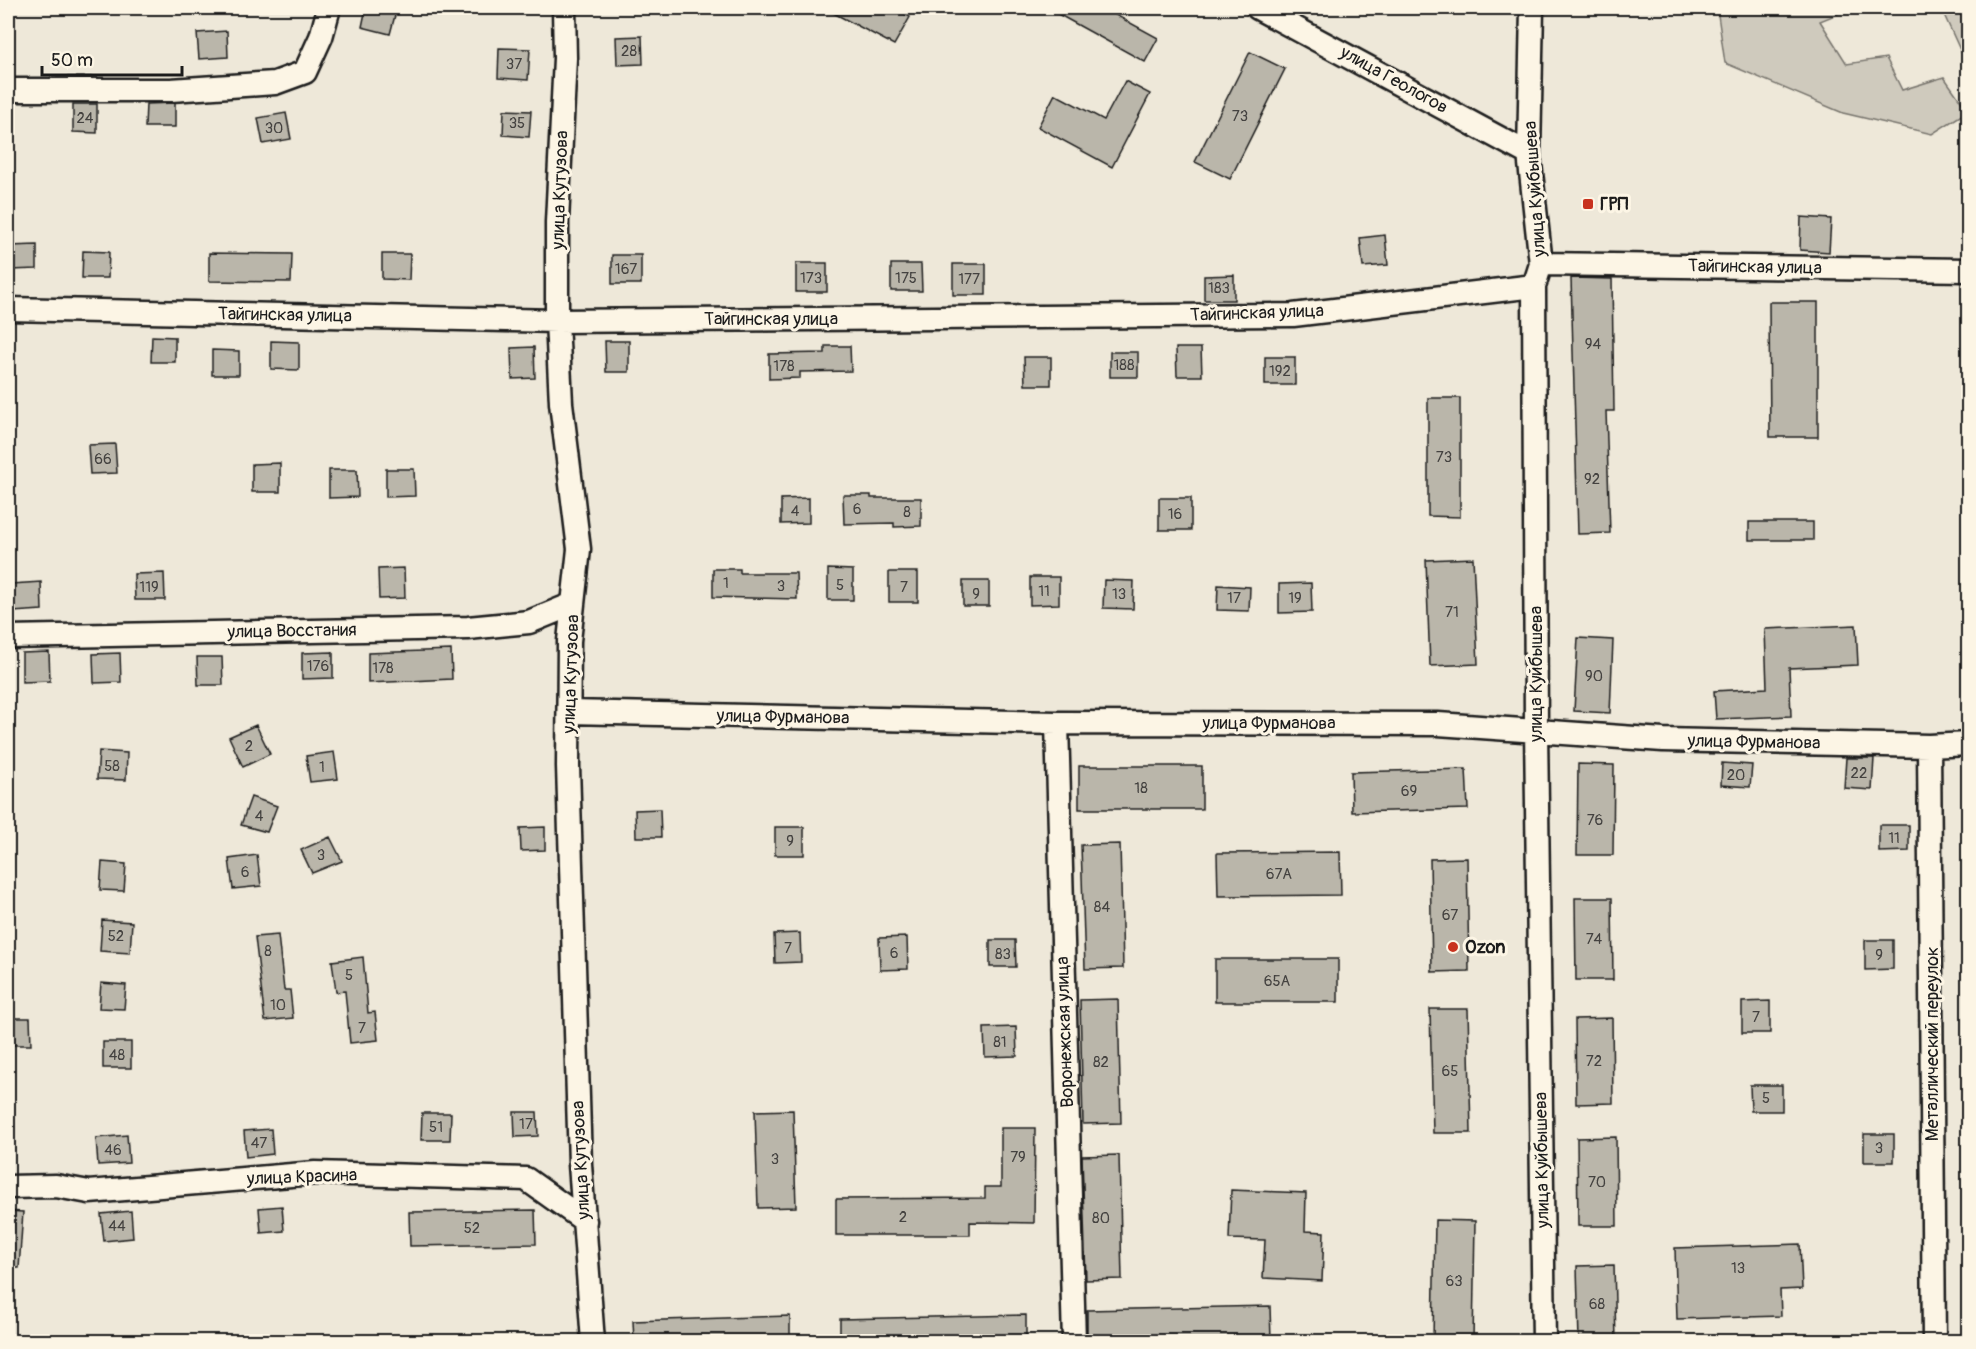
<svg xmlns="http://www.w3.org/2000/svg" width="1976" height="1349" font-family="Pangolin,sans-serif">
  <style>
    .green { fill: #cfcabd; stroke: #76736c; stroke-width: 1.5 }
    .building { fill: #bab6aa; stroke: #1c1c1c; stroke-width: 1.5 }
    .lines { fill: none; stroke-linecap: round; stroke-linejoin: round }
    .minor-casing { stroke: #1c1c1c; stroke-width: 27 }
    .minor { stroke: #fcf5e5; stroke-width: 22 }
    .poi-dot { fill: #c8321e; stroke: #fcf5e5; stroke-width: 2 }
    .labels { text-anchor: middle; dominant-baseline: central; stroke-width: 6; stroke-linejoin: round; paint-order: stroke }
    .number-label { font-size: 15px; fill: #444240 }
    .street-label { font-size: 18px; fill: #1c1c1c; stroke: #fcf5e5 }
    .poi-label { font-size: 18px; font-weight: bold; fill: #1c1c1c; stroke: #fcf5e5; text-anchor: start }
  </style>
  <rect width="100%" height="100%" fill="#eee8d9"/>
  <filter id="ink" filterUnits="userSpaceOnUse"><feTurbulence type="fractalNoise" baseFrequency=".0167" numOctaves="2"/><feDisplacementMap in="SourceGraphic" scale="12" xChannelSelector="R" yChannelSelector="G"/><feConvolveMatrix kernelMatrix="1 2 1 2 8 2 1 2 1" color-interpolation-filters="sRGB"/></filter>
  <g filter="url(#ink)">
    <!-- green -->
    <path class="green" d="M1717,8H1852L1820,21L1847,64L1886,58L1902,90L1944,77L1968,111L1932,134L1843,113L1725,63Z
      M1941,8H1968V63H1966Z"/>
    <!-- building -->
    <path class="building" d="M366,8H397L390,34L362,27Z
      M824,8H893L910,17L894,45Z
      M1047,8H1103L1158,38L1145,62Z
      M227,31L228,57L199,59L197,33Z
      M642,36L643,64L617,65L616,37Z
      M499,48L530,49L528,80L498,78Z
      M1250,52L1285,69L1230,179L1195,162Z
      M1125,81L1150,94L1112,167L1038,127L1055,94L1104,120Z
      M175,103V127H145L146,104Z
      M73,104H97V133L73,132Z
      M504,110L531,111L529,137L503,135Z
      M286,113L291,139L263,144L258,118Z
      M1801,217L1831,219L1829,252L1800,250Z
      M1385,235L1388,265L1363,267L1360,238Z
      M37,245V269L10,270L9,246Z
      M83,251L109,252L108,278H82Z
      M209,253L292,254L291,282L209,281Z
      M382,254H410L409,280L382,279Z
      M612,255H641V284H612Z
      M796,263H827V292H796Z
      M891,264H921L922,291H891Z
      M953,264H986V295H953Z
      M1234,275V300H1204V276Z
      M1571,278L1612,279L1614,411H1606L1610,533L1578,534Z
      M1769,302H1818V437H1770Z
      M152,336L175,337V362H151Z
      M271,341L299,342V370L271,369Z
      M605,341H629V372H606Z
      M825,346H850L851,371L800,372V378L769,379V354L825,353Z
      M534,347L535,378L512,379L511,348Z
      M1176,348H1201L1202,376H1177Z
      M212,350L239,351V375H212Z
      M1110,352H1138V377H1110Z
      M1024,357H1051V385H1025Z
      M1265,357H1295V385H1265Z
      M1428,398H1460V517L1428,516Z
      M115,444L117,473L90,474L88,445Z
      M280,463V492H252V464Z
      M386,469H414L415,496L386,497Z
      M329,470H357L358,497L329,498Z
      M843,495H871V498H921V526L894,527V523L844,524Z
      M809,498V523L781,524V499Z
      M1159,498H1191V530H1159Z
      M1749,522H1813V540H1749Z
      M1473,558L1478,664L1430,666L1426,560Z
      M404,568L405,598L379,599L378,569Z
      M713,569H740V573H796L797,599L713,597Z
      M828,569L853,570V600H828Z
      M889,572H918V602H889Z
      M164,573L165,600H135L134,574Z
      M1030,577H1059V604L1030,605Z
      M1104,580L1134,581L1133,609L1103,608Z
      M963,581H989V606H963Z
      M41,582L42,610L13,612L11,584Z
      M1311,583L1312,612L1279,613V584Z
      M1218,585L1250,587L1249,611L1217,610Z
      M1856,625L1858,665L1789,668L1791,716L1716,719L1714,691L1767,688L1765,629Z
      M1578,638L1613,640L1610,713L1574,711Z
      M451,650L452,679L368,683V653Z
      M49,652L50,681L22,682V653Z
      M333,652V678L302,679V653Z
      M120,653L121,682L94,683L93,654Z
      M197,657H222L223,685H198Z
      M256,725L270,754L243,767L229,737Z
      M99,751L127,753L126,780L97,779Z
      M334,752L338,779L310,782L306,756Z
      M1846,758H1874L1872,790L1844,788Z
      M1722,763L1752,765L1750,787L1721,785Z
      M1578,764L1614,765L1613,855H1577Z
      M1079,766H1202V809H1079Z
      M1466,769L1468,809L1352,812L1351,772Z
      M251,797L277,806L267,832L241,825Z
      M660,809L661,837H636L635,810Z
      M1879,825H1909V851L1879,852Z
      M545,827V850L521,851L520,828Z
      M775,827H804V855H775Z
      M330,837L342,861L312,873L301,850Z
      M1120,844L1123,968L1085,969L1081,845Z
      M1340,852L1341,895L1218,896L1217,853Z
      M257,855L261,886L233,889L229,859Z
      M1467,858L1469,971L1432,972L1430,859Z
      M102,862L126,864L124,891L100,890Z
      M1575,898H1612L1613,980H1576Z
      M102,920L132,922L130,953L100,951Z
      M800,933L801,962L775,963L774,934Z
      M278,935L284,990H290L293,1018L265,1021L255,937Z
      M907,937L908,969L880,970L879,938Z
      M990,940H1015L1016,967H990Z
      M1865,940H1893V969L1865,970Z
      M363,957L368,1013L375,1012L378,1040L350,1043L345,991L336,992L332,961Z
      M1215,959H1338V1002H1215Z
      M101,983L126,985L124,1009L99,1008Z
      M1118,999L1121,1123L1083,1124L1080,1000Z
      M1770,1001V1033H1742V1002Z
      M1430,1009H1468L1471,1133H1433Z
      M8,1018H30L31,1045H8Z
      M1612,1018L1613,1103L1576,1104L1575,1019Z
      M1016,1027L1017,1056L985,1057L984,1028Z
      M103,1042H131V1068H103Z
      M1750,1085H1782V1111H1751Z
      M793,1110L796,1207L758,1208L755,1111Z
      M514,1112H537L538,1136L515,1137Z
      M422,1113H451L450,1140H421Z
      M1001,1128H1035L1034,1223L970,1222V1235H836V1199L985,1198V1187H1001Z
      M271,1129L273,1154L246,1157L244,1131Z
      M1864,1134H1894V1162H1864Z
      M127,1135L129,1163L98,1165L96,1138Z
      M1616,1137L1617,1226H1578L1577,1138Z
      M1119,1155L1122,1279L1086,1280L1082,1156Z
      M1231,1190L1306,1193L1305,1231L1324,1232L1322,1281L1263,1278L1265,1240L1229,1239Z
      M282,1206L284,1231L261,1233L259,1208Z
      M535,1210L536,1244L410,1246L409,1212Z
      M8,1211L23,1212L19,1268H8Z
      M131,1211L133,1238L104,1241L101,1214Z
      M1435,1220L1475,1221L1473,1341H1433Z
      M1800,1244L1802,1289L1780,1290L1781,1316L1677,1319L1675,1248Z
      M1614,1265L1616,1341H1579L1577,1266Z
      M1270,1306L1271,1341H1087V1310Z
      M1026,1315V1341H840V1319Z
      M790,1316V1341H634L633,1321Z"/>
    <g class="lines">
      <defs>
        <path id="minor" d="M564,8L565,58L557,222V321L561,403L579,549L569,641L568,766L580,1164L593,1342
          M1258,8L1529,154
          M1532,8L1529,154L1541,264L1534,286L1536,729L1544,1342
          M8,90H171L275,83L305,72L321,37L329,8
          M1541,264L1968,270
          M8,309L557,321L1293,315L1534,286
          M8,637L468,628L529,622L573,604
          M569,712L1057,723L1438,724L1663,740L1929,746L1968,744
          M1057,723L1074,1342
          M1929,746L1934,1342
          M8,1187L56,1186L89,1192L315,1173L526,1179L585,1221"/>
      </defs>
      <!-- minor casing -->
      <use href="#minor" class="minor-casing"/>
      <!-- minor -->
      <use href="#minor" class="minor"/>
    </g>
  </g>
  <!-- markers -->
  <g class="poi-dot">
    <rect x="1582" y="198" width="12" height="12" rx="3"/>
    <circle cx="1453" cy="947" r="6"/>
  </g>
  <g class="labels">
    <!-- number labels -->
    <g class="number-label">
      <text x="629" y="51">28</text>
      <text x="514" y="64">37</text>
      <text x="1240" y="116">73</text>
      <text x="85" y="118">24</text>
      <text x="517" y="123">35</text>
      <text x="274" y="128">30</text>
      <text x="626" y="269">167</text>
      <text x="811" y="278">173</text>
      <text x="906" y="278">175</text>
      <text x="969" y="279">177</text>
      <text x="1219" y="288">183</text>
      <text x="1593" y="344">94</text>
      <text x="1124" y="365">188</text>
      <text x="784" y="366">178</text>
      <text x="1280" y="371">192</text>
      <text x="1444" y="457">73</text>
      <text x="103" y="459">66</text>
      <text x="1592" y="479">92</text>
      <text x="857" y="509">6</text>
      <text x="795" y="511">4</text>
      <text x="907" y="512">8</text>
      <text x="1175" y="514">16</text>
      <text x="726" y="583">1</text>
      <text x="840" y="585">5</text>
      <text x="781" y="586">3</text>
      <text x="149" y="587">119</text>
      <text x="904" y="587">7</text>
      <text x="1044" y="591">11</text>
      <text x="976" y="594">9</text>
      <text x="1119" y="594">13</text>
      <text x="1234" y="598">17</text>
      <text x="1295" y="598">19</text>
      <text x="1452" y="612">71</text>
      <text x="318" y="666">176</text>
      <text x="383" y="668">178</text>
      <text x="1594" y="676">90</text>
      <text x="249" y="746">2</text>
      <text x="112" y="766">58</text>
      <text x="322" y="767">1</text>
      <text x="1859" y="773">22</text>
      <text x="1736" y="775">20</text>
      <text x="1141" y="788">18</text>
      <text x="1409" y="791">69</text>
      <text x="259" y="816">4</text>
      <text x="1595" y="820">76</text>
      <text x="1894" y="838">11</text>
      <text x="790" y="841">9</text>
      <text x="321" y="855">3</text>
      <text x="245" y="872">6</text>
      <text x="1279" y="874">67А</text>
      <text x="1102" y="907">84</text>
      <text x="1450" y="915">67</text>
      <text x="116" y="936">52</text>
      <text x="1594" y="939">74</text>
      <text x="788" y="948">7</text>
      <text x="268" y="951">8</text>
      <text x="894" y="953">6</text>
      <text x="1003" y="954">83</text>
      <text x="1879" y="955">9</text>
      <text x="349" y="975">5</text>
      <text x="1277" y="981">65А</text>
      <text x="278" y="1005">10</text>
      <text x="1756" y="1017">7</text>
      <text x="362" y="1028">7</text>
      <text x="1000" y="1042">81</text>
      <text x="117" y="1055">48</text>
      <text x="1594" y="1061">72</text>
      <text x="1101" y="1062">82</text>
      <text x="1450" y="1071">65</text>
      <text x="1766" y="1098">5</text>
      <text x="526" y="1124">17</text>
      <text x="436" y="1127">51</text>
      <text x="259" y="1143">47</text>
      <text x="1879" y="1148">3</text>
      <text x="113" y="1150">46</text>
      <text x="1018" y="1157">79</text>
      <text x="775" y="1159">3</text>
      <text x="1597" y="1182">70</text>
      <text x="903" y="1217">2</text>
      <text x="1101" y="1218">80</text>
      <text x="117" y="1226">44</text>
      <text x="472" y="1228">52</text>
      <text x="1738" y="1268">13</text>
      <text x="1454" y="1281">63</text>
      <text x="1597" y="1304">68</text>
    </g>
    <!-- street labels -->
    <g class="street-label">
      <text transform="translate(1394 80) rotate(29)">улица Геологов</text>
      <text transform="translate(1535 189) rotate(-94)">улица Куйбышева</text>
      <text transform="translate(560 190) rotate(-88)">улица Кутузова</text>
      <text transform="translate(1755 267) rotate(1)">Тайгинская улица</text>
      <text transform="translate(1257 313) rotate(-2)">Тайгинская улица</text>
      <text transform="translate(285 315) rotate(1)">Тайгинская улица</text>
      <text x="771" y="319">Тайгинская улица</text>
      <text transform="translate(292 631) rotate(-1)">улица Восстания</text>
      <text transform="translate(571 674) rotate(-88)">улица Кутузова</text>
      <text transform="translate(1536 674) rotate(-90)">улица Куйбышева</text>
      <text transform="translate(783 717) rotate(1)">улица Фурманова</text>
      <text x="1269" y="723">улица Фурманова</text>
      <text transform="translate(1754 742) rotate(1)">улица Фурманова</text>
      <text transform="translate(1065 1032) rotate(-92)">Воронежская улица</text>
      <text transform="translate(1932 1044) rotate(-90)">Металлический переулок</text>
      <text transform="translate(581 1160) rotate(-93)">улица Кутузова</text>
      <text transform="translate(1542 1160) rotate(-91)">улица Куйбышева</text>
      <text transform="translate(302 1177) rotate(-2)">улица Красина</text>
    </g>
    <!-- poi labels -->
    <g class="poi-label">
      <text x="1600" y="204">ГРП</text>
      <text x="1465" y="947">Ozon</text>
    </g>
  </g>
  <!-- margin -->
  <rect width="1976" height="1349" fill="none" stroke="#fcf5e5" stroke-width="30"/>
  <rect x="15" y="15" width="1946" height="1319" fill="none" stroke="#1c1c1c" stroke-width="2" filter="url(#ink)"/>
  <!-- scale -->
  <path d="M42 66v9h140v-9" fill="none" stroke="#1c1c1c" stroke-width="3"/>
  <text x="51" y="66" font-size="18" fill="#1c1c1c" stroke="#fcf5e5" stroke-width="4.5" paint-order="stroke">50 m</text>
</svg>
